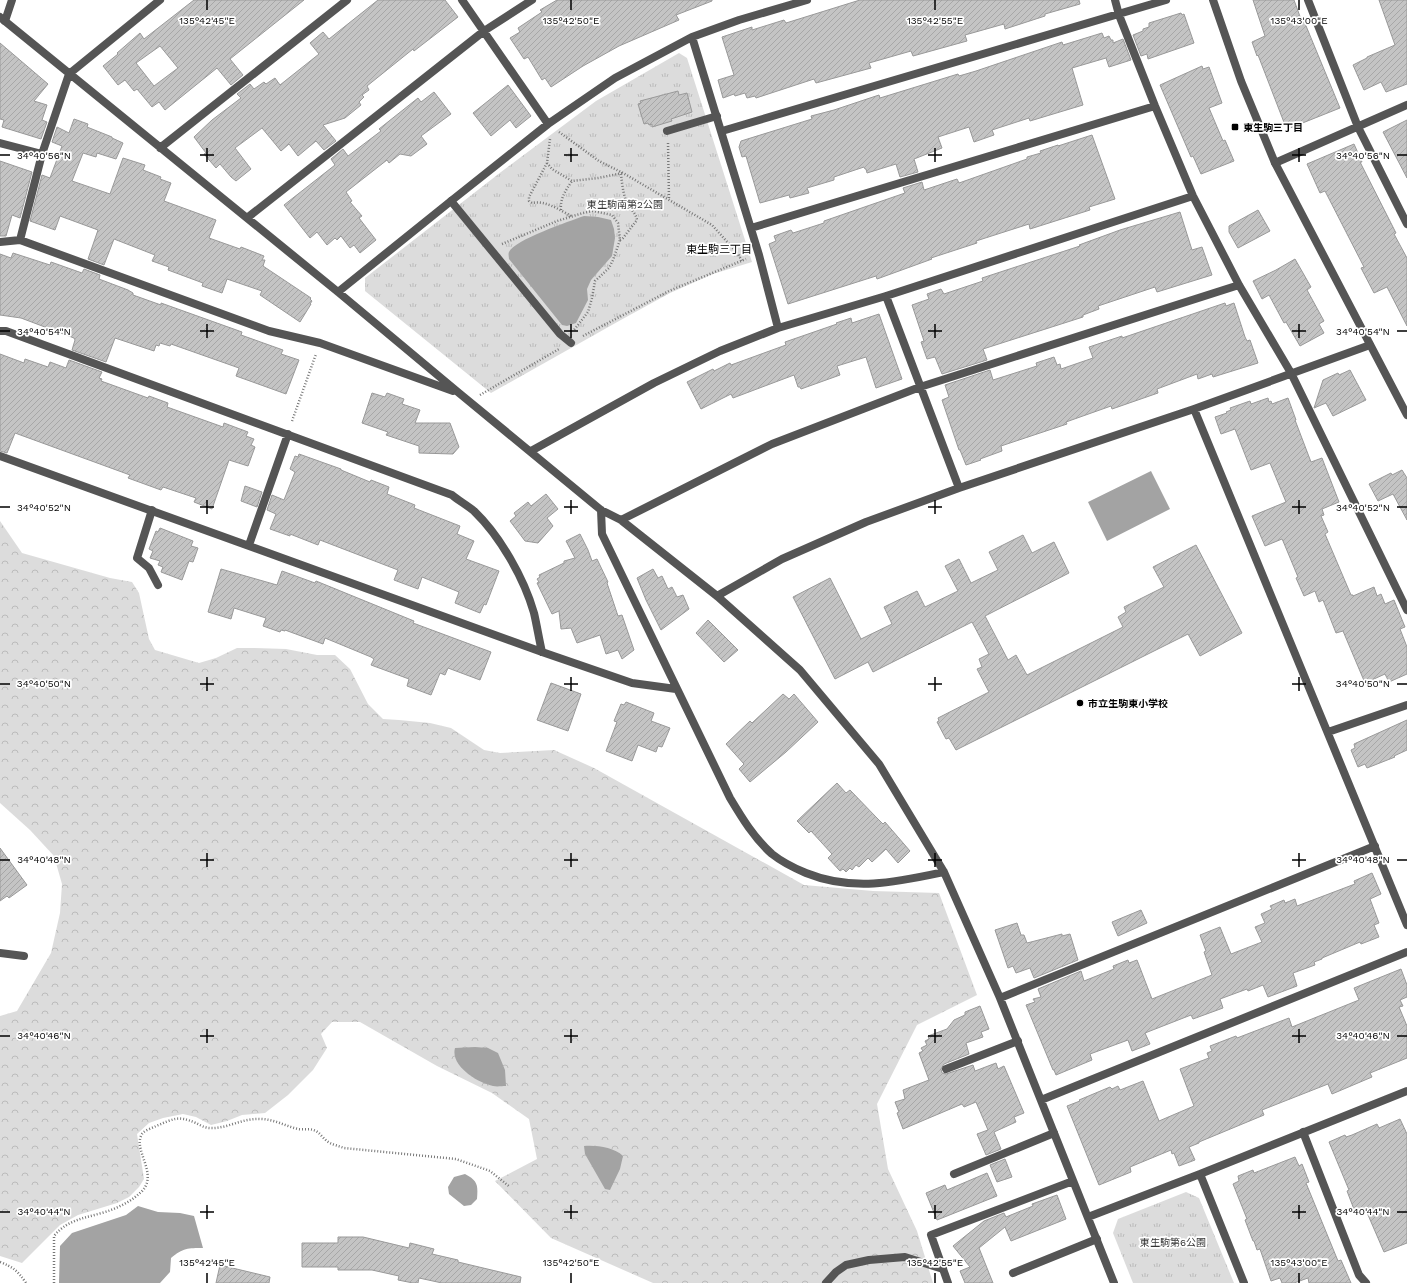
<svg xmlns="http://www.w3.org/2000/svg" width="1407" height="1283" font-family="'Work Sans','Noto Sans JP',sans-serif">
  <style>
    .grass { fill: url(#grass-tufts) }
    .forest { fill: url(#forest-crowns) }
    .water { fill: #a3a3a3 }
    .building { fill: url(#building-hatch); stroke: #999; fill-rule: evenodd }
    .lines { fill: none; stroke-linecap: round; stroke-linejoin: round }
    .path { stroke: #777; stroke-width: 2.5; stroke-dasharray: 1 2; stroke-linecap: butt }
    .service { stroke: #555; stroke-width: 8 }
    .minor { stroke: #555; stroke-width: 8 }
    .tertiary { stroke: #555; stroke-width: 8 }
    .ticks { fill: none; stroke: #000; stroke-width: 1.5 }
    .poi-dot { fill: #000; stroke: #fff; stroke-width: 1.5 }
    .labels { text-anchor: middle; dominant-baseline: central; stroke-width: 3.5; stroke-linejoin: round; paint-order: stroke }
    .poi-label { font-size: 10px; font-weight: bold; fill: #000; stroke: #fff; text-anchor: start }
    .park-label { font-size: 10px; fill: #333; stroke: #fff }
    .neighbourhood-label { font-size: 11px; fill: #000; stroke: #fff }
    .ticks-label { font-size: 10px; text-anchor: middle; fill: #000; stroke: #fff; stroke-width: 3.5; stroke-linejoin: round; paint-order: stroke }
  </style>
  <defs>
    <pattern id="grass-tufts" width="24" height="20" patternUnits="userSpaceOnUse"><rect width="24" height="20" fill="#dcdcdc"/><path d="M3 7l-1-3M5 7V3M7 7l1-3M15 17l-1-3M17 17v-4M19 17l1-3" fill="none" stroke="#bbb"/></pattern>
    <pattern id="forest-crowns" width="20" height="18" patternUnits="userSpaceOnUse"><rect width="20" height="18" fill="#dcdcdc"/><path d="M2 6a3 3 0 1 1 6 0M12 15a3 3 0 1 1 6 0" fill="none" stroke="#bbb"/></pattern>
    <pattern id="building-hatch" width="6" height="6" patternUnits="userSpaceOnUse"><rect width="6" height="6" fill="#c4c4c4"/><path d="M-1 1l2-2M0 6l6-6M5 7l2-2" fill="none" stroke="#a7a7a7"/></pattern>
  </defs>
  <rect width="100%" height="100%" fill="#fff"/>
  <!-- grass -->
  <path class="grass" d="M679,53L687,58L752,262L713,274L670,293L619,321L491,393L365,291V278L501,172L596,101Z
    M1186,1192L1199,1198L1234,1283H1133L1113,1233L1118,1219Z"/>
  <!-- forest -->
  <path class="forest" d="M0,521L22,553L110,578L132,582L139,593L149,639L155,650L199,663L216,658L237,648H255L286,649L317,655H335L350,669L368,704L383,719L399,720L430,723L451,728L484,750L500,753L554,750L594,768L804,885L873,891L939,893L977,995L917,1025L877,1104L888,1169L917,1231L933,1283H653L551,1238L495,1181L537,1159L529,1119L492,1093L437,1066L360,1022H332L321,1034L327,1048L313,1070L288,1095L265,1113L242,1115L227,1121L211,1125L196,1117L183,1114L163,1118L149,1123L137,1134L144,1179L139,1187L129,1197L117,1203L78,1215L60,1225L22,1263L0,1256V1016L17,1011L51,953L60,913L62,884L54,856L30,830L0,803Z"/>
  <!-- water -->
  <path class="water" d="M584,216L598,217L611,220L614,229L615,238L612,256L591,280L587,289L588,300L576,323L567,326L562,325L509,259C509,257 508,254 509,252C514,240 570,221 584,216Z
    M1151,471L1170,509L1107,541L1088,502Z
    M475,1047L488,1048L498,1053L505,1070L506,1086C502,1086 497,1087 493,1086C478,1083 450,1066 455,1048Z
    M584,1146C596,1145 614,1147 623,1156L620,1169L610,1190L605,1189L585,1154Z
    M465,1174C478,1181 478,1185 477,1199L471,1205L464,1206L449,1194L448,1187L454,1177Z
    M138,1206L158,1212L180,1213L194,1216L203,1248C188,1248 183,1248 171,1258L170,1272L160,1283H59L60,1246L72,1233L126,1215Z"/>
  <!-- building -->
  <path class="building" d="M194,0H304L230,59L243,75L231,85L217,68L165,110L159,102L152,107L137,89L134,91L125,80L118,85L103,66L118,54L117,53L140,33L144,39ZM160,46L178,68L154,86L136,63Z
    M378,0H445L458,17L414,51L413,49L367,86L369,90L362,95L364,97L359,102L361,105L345,118L323,125L336,141L324,150L316,141L298,156L289,144L281,151L262,128L235,148L251,169L236,181L231,177L220,164L216,168L204,154L206,153L194,137L212,120L241,98L237,94L250,84L254,89L264,82L266,84L275,78L280,85L319,54L310,43L323,32L329,39Z
    M557,0H712V1L676,15L679,20L619,46L583,66L551,87L545,78L542,80L528,57L524,59L510,38L520,32L518,28L542,12L540,10Z
    M860,0H1079L1080,4L1045,14V16L1005,29L1004,24L965,35L967,41L913,56L911,51L869,63L871,68L816,83L814,79L756,98L755,96L747,98L745,93L735,96L734,94L723,98L718,80L734,75L722,37L752,27V30L784,20L786,23Z
    M1253,0H1294L1302,22L1304,21L1340,108L1290,128L1288,124L1285,125L1258,55L1257,56L1252,42L1265,36Z
    M1379,0H1407V84L1386,92L1381,82L1364,90L1353,65L1367,58V57L1395,45Z
    M1181,13L1182,15L1184,14L1194,43L1148,59L1147,54L1141,56L1133,35L1143,31V29L1149,27V23Z
    M1102,33L1104,38L1109,36L1111,40H1113V43L1123,39L1131,60L1109,67L1106,58L1072,68L1083,105L1030,121L1029,118L992,130L994,135L974,142L969,127L938,137L942,148L914,159L918,172L900,177L896,164L867,173L866,169H865L864,167L834,177V180L807,188L809,193L790,198L789,195L760,203L746,156L742,157L739,147L741,141L812,119L811,116L834,110L879,95L880,98L958,74L959,76L976,71L1062,42L1063,45Z
    M0,43L48,84L34,101L47,105L42,120L47,122L41,139L2,127L4,120L0,119Z
    M1202,66L1203,69L1209,67L1222,103L1209,108L1223,141L1225,140L1234,161L1201,174L1193,156L1191,157L1160,85Z
    M508,85L531,116L516,128L510,120L491,136L473,113Z
    M678,91L679,95L687,93L692,112L671,119L672,121L652,127V124L649,125L648,123L644,124L638,104L641,103L640,101Z
    M434,92L451,114L421,136L427,144L411,156L400,154L389,163L387,160L346,192L352,201L350,202L362,216L359,218L376,240L360,253L354,245L350,248L341,236L337,240L335,238L327,245L317,232L310,238L284,205L335,165L331,159L343,149L348,156L381,131L379,129L418,98L421,102Z
    M74,119L88,124L87,127L112,137V138L123,143L116,159L97,153L96,157L83,153L72,181L110,194L123,158L145,165L143,170L161,177L160,179L171,183L164,201L216,220L209,238L240,249L241,247L264,256L262,260H265L263,266L311,298L310,299L312,301L310,304H311L300,322L260,295L262,291L227,279L222,293L202,286L203,283L168,270L169,267L152,261L155,255L114,239L104,265L88,259L98,230L60,216L55,230L30,221L42,175L50,178L62,146L52,142L57,127L69,133Z
    M1407,120V178L1383,132Z
    M1092,135L1115,199L1089,207L1090,210L1030,229L1029,224L976,241L977,243L931,258L932,259L877,279L876,276L788,304L769,244L776,241L774,236L791,230L793,233L824,223V221L905,193L903,188L922,182L924,190L957,179L959,183L1027,159V157L1041,153L1040,151L1058,145V146Z
    M1354,144L1362,162H1360L1396,233L1394,234L1407,258V326L1387,287L1374,293L1361,268L1364,267L1325,191L1320,193L1307,164Z
    M0,161L32,172L20,218L12,215L6,236H0Z
    M1258,210L1270,231L1238,248L1229,232V226Z
    M1180,212L1192,250L1202,247L1212,275L1157,292L1155,287L1098,306L1099,309L1083,315V317L983,349L987,360L942,374L935,357L927,359L921,342L924,341L912,305L929,299L927,294L941,289L944,294L983,281L982,278L1080,246L1079,245L1120,230Z
    M13,253L50,265L51,262L82,273L84,269L100,275L99,279L128,290L133,293V295L161,305V303L242,332L241,335L283,350L281,354L299,360L286,394L236,376L239,368L171,344L170,346L160,343L159,346L156,345L154,351L115,338L106,362L72,350L75,340L74,338L21,318L0,315V254L11,258Z
    M1295,259L1311,287L1307,290L1324,321L1319,324L1324,333L1300,346L1286,322L1284,323L1269,295L1262,299L1253,281L1276,270Z
    M1225,303L1226,306L1234,303L1245,337L1247,341L1250,340L1258,363L1213,377L1212,374L1198,379L1197,374L1157,389L1158,393L1112,409L1111,406L1066,422L1067,424L1001,446L1002,451L980,459L981,460L966,465L960,450H959L942,400L949,397L945,385L990,370L993,380L1037,366L1036,363L1054,357L1057,365L1060,364L1061,369L1093,358L1089,347L1122,336V338Z
    M879,314L902,379L876,388L866,357L837,366L840,375L801,389L800,387H798L794,375L733,398L731,394L701,409L687,382L713,369L714,371L730,363L731,365L786,345L785,342L837,324L836,323L851,318L852,323Z
    M0,354L24,363L25,359L48,367L50,362L66,368L69,360L102,372L99,378L102,379L101,381L148,398L149,396L168,403L167,407L223,427L224,423L248,432L246,436L254,439L251,445L255,447L248,466L229,460L212,509L194,502L196,498L163,487L161,490L128,478L130,475L15,433L7,453L0,451Z
    M1350,370L1366,400L1333,416L1326,403L1314,408L1323,380L1338,373L1339,375Z
    M372,393L385,397L387,393L404,399L402,404L420,410L415,423H450L459,447L453,454L419,453V446L386,435L388,432L362,423Z
    M1268,398L1269,402L1271,401L1272,404L1288,398L1296,420H1295L1311,462L1322,458L1339,502L1322,509L1324,515L1321,516L1328,532L1325,534L1351,595H1353V596L1374,587L1377,596L1381,594L1385,604L1394,600L1405,627L1400,629L1407,647V674L1389,682L1385,674L1365,683L1343,631L1336,633L1323,600L1319,602L1315,591L1304,596L1296,578L1298,577L1283,541L1282,539L1265,546L1252,516L1286,502L1270,463L1251,470L1235,429L1221,434L1215,417L1227,413L1226,412L1231,410L1230,408L1250,401L1251,404Z
    M299,454L341,469V470L370,482L371,480L389,487L387,494L415,505L414,508L460,526L457,534L474,541L466,559L499,571L486,605L484,604L480,613L455,603L459,592L422,577L418,589L394,580L398,570L320,540L318,545L290,534V536L270,529L276,514L267,510L272,495L284,500L295,472L290,469L295,456L298,457Z
    M1402,470L1407,478V520L1393,494L1378,501L1369,484L1391,473L1392,475Z
    M245,486L262,492L257,507L241,501Z
    M546,494L558,509L547,518L553,526L538,543L525,541L510,521L516,516L514,513L528,502L531,506Z
    M160,528L193,541L191,546L198,548L193,562L189,561L182,580L161,572L163,567L158,565L160,561L150,558L153,551L149,549L156,531L158,532Z
    M580,534L588,550L592,561L597,559L608,582L607,583L618,616L622,615L634,650L622,659L618,650L606,654L600,635L577,643L571,628L561,629L559,611L552,614L537,583L539,582L537,579L540,577L539,575L564,563V561L575,558L566,541Z
    M1023,535L1032,553L1054,542L1069,573L985,616L1008,660L1016,655L1027,675L1123,627L1118,617L1126,612L1124,607L1164,587L1153,567L1196,545L1242,633L1200,656L1188,634L956,750L949,738L946,739L937,722L939,721L938,718L989,692L977,669L982,667L979,659L989,654L972,622L873,672L868,662L835,679L793,597L830,578L861,639L892,624L884,607L917,591L925,607L958,591L945,566L959,559L971,583L998,570L989,552Z
    M221,569L277,585L282,571L315,583L316,581L414,621L413,623L491,652L480,680L448,668L445,675L440,673L431,695L407,686L409,679L371,665L374,659L371,657L325,638L323,644L285,630V631L281,630L280,632L263,626L266,618L234,608L231,619L208,612Z
    M653,569L658,578L662,576L668,589L672,587L677,597L683,595L689,609L661,630L646,600L637,578Z
    M708,620L738,650L724,662L696,633Z
    M551,683L581,694L568,731L537,720Z
    M783,694L789,699L794,694L818,722L786,752L750,782L739,769L744,764L726,744L750,721L752,723Z
    M626,702L654,713L651,721L670,728L662,747L658,746L656,752L638,745L632,761L606,751L617,722L614,721L621,704L624,705Z
    M1407,720V750L1394,756L1395,757L1367,768L1365,764L1358,767L1351,750L1355,748L1354,744Z
    M837,783L846,793L850,790L876,817L883,824L885,822L910,851L898,863L886,849L872,862L868,858L859,867L856,865L852,870L850,868L846,872L843,869L840,871L828,858L832,854L811,831L809,833L797,821Z
    M0,848L27,885L9,898L7,896L0,901Z
    M1372,873L1381,894L1370,899L1379,923L1374,925L1379,937L1361,944L1360,942L1322,958V959L1314,962L1315,965L1293,973L1297,986L1268,997L1263,985L1248,991L1247,989L1220,999L1223,1008L1193,1019L1191,1015L1145,1033L1150,1044L1132,1051L1128,1040L1090,1054L1092,1060L1056,1075L1054,1070H1053L1026,1005L1035,1002L1033,999L1041,997L1038,989L1081,971L1084,981L1114,969L1113,966L1128,960L1129,963L1137,960L1152,999L1212,975L1204,952L1206,951L1200,935L1220,927L1231,954L1262,942L1255,927L1265,923L1261,914L1272,909L1270,906L1284,900L1285,903L1295,899L1297,906L1355,884L1354,881Z
    M1141,910L1147,923L1118,936L1112,922Z
    M1017,923L1021,935H1024L1027,943L1062,934V936L1070,934L1078,960L1034,978L1030,968L1016,973L1013,966L1008,968L995,930Z
    M1401,969L1407,985V997L1400,1000L1403,1006L1399,1007L1407,1026V1058L1370,1073L1372,1077L1332,1094L1328,1084L1262,1110L1264,1115L1199,1142V1143L1189,1147L1195,1160L1179,1166L1174,1153L1172,1154L1171,1150L1130,1167L1131,1172L1099,1185L1067,1106L1080,1101L1079,1100L1110,1087L1112,1089L1118,1086L1120,1090L1143,1081L1159,1121L1194,1106L1180,1069L1209,1058L1207,1053L1212,1051L1210,1046L1236,1036L1237,1038L1289,1018L1292,1027L1359,1000L1354,988Z
    M980,1006L989,1029L981,1032L983,1037L966,1043L969,1054L944,1064L941,1069L942,1073L946,1074L973,1065L975,1071L996,1063L998,1069L1004,1066L1024,1113L1014,1117L1016,1122L994,1132L1001,1149L986,1155L977,1134L988,1130L976,1102L964,1107L962,1104L903,1129L897,1113L899,1112L895,1102L905,1099L903,1090L929,1080L919,1053L923,1051L921,1048L927,1045L925,1041L929,1039L928,1036L947,1029L954,1020L965,1015V1012Z
    M1400,1119L1407,1134V1243L1384,1252L1365,1208L1355,1212L1347,1191L1349,1190L1329,1142L1345,1135L1346,1137L1352,1135L1377,1124L1379,1128Z
    M1295,1157L1299,1166L1302,1164L1309,1182L1306,1183L1338,1261L1341,1260L1351,1283H1309L1308,1278L1294,1283H1282L1280,1278L1271,1281L1260,1249L1257,1250L1254,1241H1253L1245,1220L1247,1219L1233,1184L1239,1181L1238,1176L1253,1170L1254,1173Z
    M1005,1159L1012,1177L997,1182L990,1165Z
    M987,1173L997,1196L937,1220L926,1193L945,1185L947,1190Z
    M1057,1195L1066,1219L1011,1241L1005,1227L979,1248L993,1283H965L960,1271L970,1267L953,1246L984,1221L1004,1213L1006,1217L1033,1206L1032,1204Z
    M338,1237H363L409,1248L410,1243L434,1249L432,1254L458,1260V1262L521,1277L520,1283H442L419,1278L418,1283H413L398,1280L399,1276L372,1270H338V1267H302V1243H338Z
    M220,1265L270,1277L269,1283H216Z"/>
  <g class="lines">
    <!-- path -->
    <path class="path" d="M559,132L599,161L623,173L712,225L738,254L742,261
      M550,139L547,163L552,169L572,181L598,178L623,173
      M668,143L669,200
      M547,163L529,197V201L532,203C545,200 560,210 571,216
      M561,210C560,199 565,191 572,181
      M620,240L623,238L637,220C636,213 630,209 627,203C623,194 622,183 621,174
      M502,244L557,221L583,213L593,211L612,215L618,223L620,240L613,260L609,268L595,281L592,298L588,312L574,330
      M583,336L669,291L746,259
      M480,395L559,349
      M292,421L316,354
      M0,1262C13,1267 18,1271 26,1283
      M54,1283V1236C68,1219 86,1218 105,1212C118,1208 130,1202 140,1193C160,1176 134,1152 141,1136C143,1130 151,1129 156,1126C174,1119 177,1115 196,1123C200,1125 205,1128 210,1128C227,1129 242,1118 260,1119C274,1119 285,1126 298,1129C304,1130 310,1128 316,1131C321,1134 324,1140 330,1143C334,1145 339,1146 344,1148L456,1159L490,1171L510,1187"/>
    <!-- service -->
    <path class="service" d="M5,21L12,0
      M667,131L717,116
      M451,201L560,334L571,343
      M152,510L137,558L149,568L158,585
      M946,1069L1018,1041
      M954,1174L1054,1133
      M1013,1273L1097,1239
      M826,1283L836,1272L846,1265L869,1260L905,1257L943,1269"/>
    <!-- minor -->
    <path class="minor" d="M462,0L548,124
      M1115,0L1119,15L1155,106L1193,196L1239,285L1291,373L1407,610
      M1308,0L1358,127L1407,224
      M0,17L338,292L459,393L601,510L621,520L717,596L800,670L879,764L944,872L1000,998L1114,1283
      M692,37L759,255L778,328
      M722,131L1166,0
      M0,143L42,154
      M160,148L347,0
      M1275,163L1407,105
      M247,218L484,31L532,0
      M751,228L1155,106
      M20,240L42,154L69,74L160,0
      M0,242L20,240L269,331L320,343L453,391
      M338,292L451,201L548,124L615,78L692,37L739,20L807,0
      M886,296L959,488
      M0,331H6L452,495C459,501 467,505 474,511C500,536 524,578 534,613C537,626 539,639 542,652
      M1194,409L1407,925
      M531,451L654,383L720,351L778,328L886,296L1193,196
      M0,456L542,652L632,683L676,689
      M601,510L602,534L730,798C742,818 754,838 772,854C782,862 794,868 806,873C853,892 897,882 944,872
      M621,520L772,444L920,387L1239,285
      M249,545L288,434
      M717,596L782,559L866,522L959,488L1194,409L1370,345
      M1328,732L1407,705
      M0,953L24,956
      M1000,998L1375,846
      M1041,1100L1407,952
      M1303,1132L1359,1275L1366,1283
      M1200,1174L1244,1283
      M1088,1217L1200,1174L1407,1091
      M948,1283L931,1235L1073,1181"/>
    <!-- tertiary -->
    <path class="tertiary" d="M1213,0L1241,81L1275,163L1407,415"/>
  </g>
  <!-- ticks -->
  <path class="ticks" d="M207,0V10M571,0V10M935,0V10M1299,0V10M207,148V162M571,148V162M935,148V162M1299,148V162M0,155H10M200,155H214M564,155H578M928,155H942M1292,155H1306M1397,155H1407M207,324V338M571,324V338M935,324V338M1299,324V338M0,331H10M200,331H214M564,331H578M928,331H942M1292,331H1306M1397,331H1407M207,500V514M571,500V514M935,500V514M1299,500V514M0,507H10M200,507H214M564,507H578M928,507H942M1292,507H1306M1397,507H1407M207,677V691M571,677V691M935,677V691M1299,677V691M0,684H10M200,684H214M564,684H578M928,684H942M1292,684H1306M1397,684H1407M207,853V867M571,853V867M935,853V867M1299,853V867M0,860H10M200,860H214M564,860H578M928,860H942M1292,860H1306M1397,860H1407M207,1029V1043M571,1029V1043M935,1029V1043M1299,1029V1043M0,1036H10M200,1036H214M564,1036H578M928,1036H942M1292,1036H1306M1397,1036H1407M207,1205V1219M571,1205V1219M935,1205V1219M1299,1205V1219M0,1212H10M200,1212H214M564,1212H578M928,1212H942M1292,1212H1306M1397,1212H1407M207,1273V1283M571,1273V1283M935,1273V1283M1299,1273V1283"/>
  <!-- markers -->
  <g class="poi-dot">
    <rect x="1231" y="123" width="8" height="8" rx="2"/>
    <circle cx="1080" cy="703" r="4"/>
  </g>
  <g class="labels">
    <!-- poi labels -->
    <g class="poi-label">
      <text x="1243" y="127">東生駒三丁目</text>
      <text x="1088" y="703">市立生駒東小学校</text>
    </g>
    <!-- park labels -->
    <g class="park-label">
      <text x="625" y="204">東生駒南第2公園</text>
      <text x="1173" y="1242">東生駒第6公園</text>
    </g>
    <!-- neighbourhood labels -->
    <g class="neighbourhood-label">
      <text x="719" y="249">東生駒三丁目</text>
    </g>
  </g>
  <g class="ticks-label">
    <text x="207" y="24">135°42'45"E</text>
    <text x="571" y="24">135°42'50"E</text>
    <text x="935" y="24">135°42'55"E</text>
    <text x="1299" y="24">135°43'00"E</text>
    <text x="44" y="159">34°40'56"N</text>
    <text x="1363" y="159">34°40'56"N</text>
    <text x="44" y="335">34°40'54"N</text>
    <text x="1363" y="335">34°40'54"N</text>
    <text x="44" y="511">34°40'52"N</text>
    <text x="1363" y="511">34°40'52"N</text>
    <text x="44" y="687">34°40'50"N</text>
    <text x="1363" y="687">34°40'50"N</text>
    <text x="44" y="863">34°40'48"N</text>
    <text x="1363" y="863">34°40'48"N</text>
    <text x="44" y="1039">34°40'46"N</text>
    <text x="1363" y="1039">34°40'46"N</text>
    <text x="44" y="1215">34°40'44"N</text>
    <text x="1363" y="1215">34°40'44"N</text>
    <text x="207" y="1266">135°42'45"E</text>
    <text x="571" y="1266">135°42'50"E</text>
    <text x="935" y="1266">135°42'55"E</text>
    <text x="1299" y="1266">135°43'00"E</text>
  </g>
</svg>
